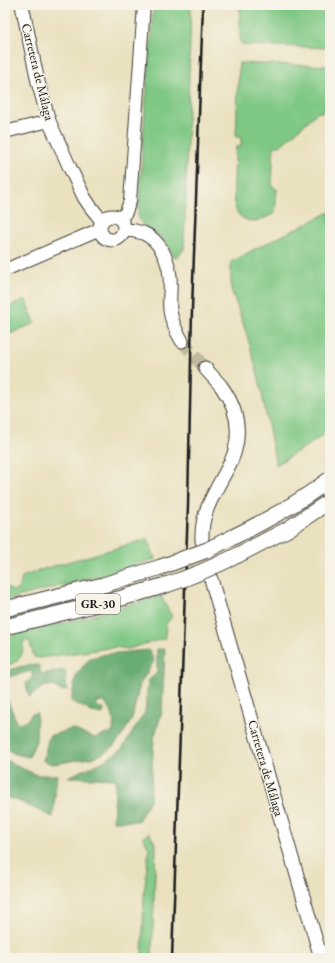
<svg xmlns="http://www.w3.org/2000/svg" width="335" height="963" font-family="'EB Garamond',serif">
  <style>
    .green { fill: #7fc884; stroke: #4e7250 }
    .forest { fill: #67ac72; stroke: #426447 }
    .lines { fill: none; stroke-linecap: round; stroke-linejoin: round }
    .primary-tunnel { stroke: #c1ba9e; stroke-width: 13; stroke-dasharray: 13 6; stroke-linecap: butt }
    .secondary-casing { stroke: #3b3a34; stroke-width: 14 }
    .primary-casing { stroke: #3b3a34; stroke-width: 15 }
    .motorway-casing { stroke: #3b3a34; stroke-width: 17 }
    .secondary { stroke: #fff; stroke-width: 12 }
    .primary { stroke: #fff; stroke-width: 13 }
    .motorway { stroke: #fff; stroke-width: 15 }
    .rail { stroke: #1c1c1c; stroke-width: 2.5 }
    .motorway-bridge-casing { stroke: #3b3a34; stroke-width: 17; stroke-linecap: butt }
    .motorway-bridge { stroke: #fff; stroke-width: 15 }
    .labels { text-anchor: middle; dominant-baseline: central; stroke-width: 3; stroke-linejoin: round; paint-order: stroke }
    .shield { fill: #f7f3e8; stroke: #5e5c59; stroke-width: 1 }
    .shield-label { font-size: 12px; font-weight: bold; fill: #1c1c1c }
    .street-label { font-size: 13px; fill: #1c1c1c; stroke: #f7f3e8 }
  </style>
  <rect width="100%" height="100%" fill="#f7f3e8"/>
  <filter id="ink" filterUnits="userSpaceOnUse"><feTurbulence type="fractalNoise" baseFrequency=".025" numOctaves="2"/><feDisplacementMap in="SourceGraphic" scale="8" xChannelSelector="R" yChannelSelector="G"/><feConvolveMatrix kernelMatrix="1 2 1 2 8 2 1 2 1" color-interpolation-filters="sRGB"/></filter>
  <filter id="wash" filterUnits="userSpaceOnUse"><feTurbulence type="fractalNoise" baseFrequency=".012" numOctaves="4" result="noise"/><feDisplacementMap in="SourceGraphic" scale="16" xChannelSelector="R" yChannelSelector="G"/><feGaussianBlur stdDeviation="0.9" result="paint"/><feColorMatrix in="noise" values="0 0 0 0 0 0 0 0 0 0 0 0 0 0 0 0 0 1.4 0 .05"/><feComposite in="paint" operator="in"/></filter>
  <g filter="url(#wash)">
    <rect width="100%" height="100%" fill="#eae1bf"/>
    <!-- green -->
    <path class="green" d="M154,5H191L184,249L176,259C166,241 162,235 143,226L138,216L145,111Z
      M240,5H330V48L243,45L240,41Z
      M239,63L330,66V112H318L280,146H274L272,185L274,188L277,189L275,213C269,216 262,220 255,221C249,222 240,218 237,212C231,202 235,160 236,147H241V137H236Z
      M330,212V430L313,442L276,465L259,379L247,335L231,289V262L255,249Z
      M25,299L35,323L5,336V309Z
      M148,539L155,559L104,575L5,600V585L12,591L19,589L22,577L40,570Z
      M161,596L172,617L166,624L165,638L128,649L115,647L40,658L34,657L29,640L23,642C24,656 19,662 5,666V637L83,618Z
      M149,833L156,845L152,958H142L144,894L149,848L143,837Z"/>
    <!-- forest -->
    <path class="forest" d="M157,649H165L162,712L154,738L150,800L138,821H113L116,779L68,777L104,761L122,749L145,712L148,681L157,673Z
      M149,650L154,661L140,684L132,719L120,739L112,748L96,757L53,764L43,761L49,736L72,729L95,738L113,732C114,717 114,713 104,702H97V707L104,709L103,714L92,712L71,701L76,675L90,658L107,654Z
      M39,665L41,674L65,670L67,690L61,691L53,685L43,687L29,697L26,683L33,677L31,671L5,678V671L24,666Z
      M5,694L17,723L27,721L31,714L37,713L36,741L29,757L15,754L5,748Z
      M5,758L12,764L37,775H57L53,817L16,800L5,797Z"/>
  </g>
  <g filter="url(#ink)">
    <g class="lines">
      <!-- primary-tunnel -->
      <path class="primary-tunnel" d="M182,341L205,368"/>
      <defs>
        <path id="secondary" d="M5,132L49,121
          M120,219L126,212L130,201L144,5
          M5,270L100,229"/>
        <path id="primary" d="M22,5L38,82L49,121L70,168L84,197L90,206L102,221
          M100 228a12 12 0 1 1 24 0a12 12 0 1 1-24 0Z
          M125,230C131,230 137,231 143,233C160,240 168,259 170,276C171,287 169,298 170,310C171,321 176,331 182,341
          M202,541C201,519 208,505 218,486C224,474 232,463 235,450C241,427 235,405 221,386C216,380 210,374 205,368
          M211,579L321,958"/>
        <path id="motorway" d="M231,538C266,521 299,503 330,479
          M238,555L288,529L330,501
          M5,609L103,585L161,567
          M5,627L122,598L166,585"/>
      </defs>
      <!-- secondary casing -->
      <use href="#secondary" class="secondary-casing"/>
      <!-- primary casing -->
      <use href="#primary" class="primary-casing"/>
      <!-- motorway casing -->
      <use href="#motorway" class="motorway-casing"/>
      <!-- secondary -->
      <use href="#secondary" class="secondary"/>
      <!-- primary -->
      <use href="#primary" class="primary"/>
      <!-- motorway -->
      <use href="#motorway" class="motorway"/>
      <!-- rail -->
      <path class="rail" d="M172,958L188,505L192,309L203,5"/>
      <defs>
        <path id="motorway-bridge" d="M161,567L207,550L231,538
          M166,585C191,577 214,567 238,555"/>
      </defs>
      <!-- motorway-bridge casing -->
      <use href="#motorway-bridge" class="motorway-bridge-casing"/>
      <!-- motorway-bridge -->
      <use href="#motorway-bridge" class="motorway-bridge"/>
    </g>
  </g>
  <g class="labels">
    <!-- shield labels -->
    <rect class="shield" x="76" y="594" width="44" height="20" rx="3"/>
    <g class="shield-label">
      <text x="98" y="604">GR-30</text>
    </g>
    <!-- street labels -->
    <g class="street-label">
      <text transform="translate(38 72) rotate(76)">Carretera de Málaga</text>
      <text transform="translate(266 768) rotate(74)">Carretera de Málaga</text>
    </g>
  </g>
  <!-- margin -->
  <rect width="335" height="963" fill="none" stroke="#f7f3e8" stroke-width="20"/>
</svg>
